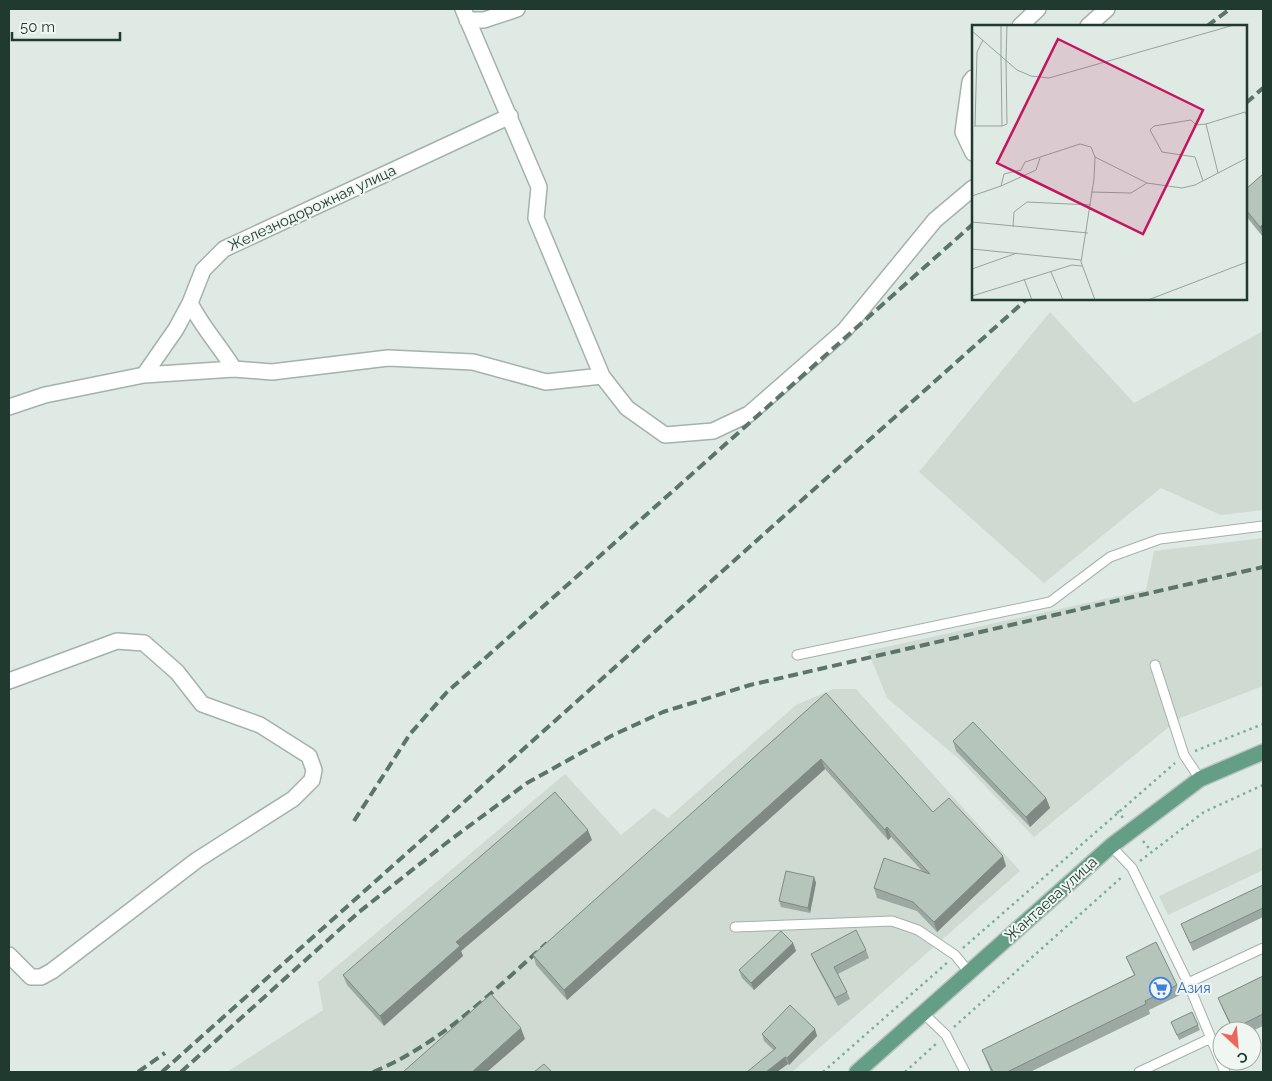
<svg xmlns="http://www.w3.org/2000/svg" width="1272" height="1081" font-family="Raleway,sans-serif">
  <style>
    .built { fill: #cedad2 }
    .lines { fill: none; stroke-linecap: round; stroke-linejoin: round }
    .service-casing { stroke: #a3b2aa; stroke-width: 11 }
    .minor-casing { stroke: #a3b2aa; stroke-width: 18 }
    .primary-casing { stroke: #bcc4c1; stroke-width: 18 }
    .path { stroke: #81ad98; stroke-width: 2.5; stroke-dasharray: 2.5 4; stroke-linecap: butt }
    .service { stroke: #fff; stroke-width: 9 }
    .minor { stroke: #fff; stroke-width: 15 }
    .primary { stroke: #659e86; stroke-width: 15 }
    .rail { stroke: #5b756a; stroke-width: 4; stroke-dasharray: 10 5; stroke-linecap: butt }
    .wall { fill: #9ca9a2 }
    .shaded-wall { fill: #7f8a84 }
    .building { fill: #b5c5bc; stroke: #7f8a84 }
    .labels { text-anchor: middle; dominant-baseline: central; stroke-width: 4; stroke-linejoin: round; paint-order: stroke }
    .street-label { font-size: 15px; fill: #213a2f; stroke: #f0f7f2 }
    .shop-label { font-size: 15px; fill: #366cbe; stroke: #f0f7f2; text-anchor: start }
    .inset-road { fill: none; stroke: #94a49c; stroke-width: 1 }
    .view { fill: #c2185b; fill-opacity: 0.15; stroke: #c2185b; stroke-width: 2.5 }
    .inset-edge { fill: none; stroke: #213a2f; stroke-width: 2.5 }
  </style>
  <rect width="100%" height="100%" fill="#e0eae4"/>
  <!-- built -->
  <path class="built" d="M1050,312L1134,403L1263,331V510L1221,515L1161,488L1044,583L919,472Z
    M1263,538V686L1180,718L1034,837L959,759L887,698L868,651L1146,590L1154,551Z
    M833,689H856L1020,871L792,1072H227L323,1010L318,982L565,774L621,835L654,808L668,818L796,705Z
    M1263,847V870L1168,915L1159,896Z"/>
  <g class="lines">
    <defs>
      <path id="service" d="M797,655L1050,602L1110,557L1160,539L1263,526
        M1155,665L1184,755L1200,779
        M1111,846L1132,868L1188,983L1225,1072
        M735,927L892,921L918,930L955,955L969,972
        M1188,983L1263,948
        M923,1013L946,1035L965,1072
        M1139,1072L1211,1038"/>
      <path id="minor" d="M463,9L539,187L536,218L602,376L627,408L665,435L713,431L749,414L844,331L935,220L973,188
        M467,20H484L517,9
        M1020,26L1038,9
        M1088,26L1107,9
        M973,78L970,82L963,132L973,153
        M190,303C202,327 220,346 234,369
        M144,375L176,329L190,303L203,270L224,249L510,116
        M9,407L45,395L144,375L234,369L272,372L388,358L473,362L546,382L602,376
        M9,681L117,641L144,643L177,672L202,704L260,725L309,756L314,770L312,780L293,799L197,860L52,971L41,977H31L9,955"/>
      <path id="primary" d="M857,1072L1111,846L1200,779L1263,752"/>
    </defs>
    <!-- service casing -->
    <use href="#service" class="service-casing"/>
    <!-- minor casing -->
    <use href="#minor" class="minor-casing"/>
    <!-- primary casing -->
    <use href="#primary" class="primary-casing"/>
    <!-- path -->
    <path class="path" d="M1195,751L1263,724
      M1117,811L1125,820
      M1143,841L1151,851
      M1140,861L1204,812L1263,785
      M963,948L1175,763
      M954,1027L1123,876
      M823,1072L948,962
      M905,1072L937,1043"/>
    <!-- service -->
    <use href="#service" class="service"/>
    <!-- minor -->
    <use href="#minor" class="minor"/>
    <!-- primary -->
    <use href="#primary" class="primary"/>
    <!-- rail -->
    <path class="rail" d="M1207,26L1230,9
      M1246,103L1263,88
      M354,821L410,734L447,692L973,224
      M138,1072L165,1053
      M162,1072L1027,299
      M181,1072L359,912L445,844L527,783L613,735L663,712L750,685L1263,567
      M373,1072C441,1044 493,991 547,943"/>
  </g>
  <!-- wall -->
  <path class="wall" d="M1263,174V237L1246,216V189Z
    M826,693L933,812L1006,866L937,932L917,911L877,898L874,888L922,871L891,837L888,840L825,769L567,1000L536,965L533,955Z
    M953,741L1046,798L1050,808L1030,827L956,751Z
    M592,840L461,951L463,956L384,1026L347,985L343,975Z
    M814,877L816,883L810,913L781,907L779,901Z
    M1263,885V917L1193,951L1181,924Z
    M793,943L796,951L754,990L742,978L739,970Z
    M866,950L869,958L838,974L847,992L850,999L838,1006L814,961L811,954Z
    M1126,957L1177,985L1180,995L1149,1010L1150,1014L1030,1072H991L982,1050L1134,975Z
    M1263,976V1026L1252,1031H1233L1222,1008L1218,998Z
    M1171,1022L1198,1025L1200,1030L1179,1040Z
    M815,1029L817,1036L789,1065L764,1041L762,1034Z"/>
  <!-- shaded-wall -->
  <path class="shaded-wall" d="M1263,224V236L1260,227Z
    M821,759L825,769L567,1000L564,990Z
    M1046,798L1050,808L1030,827L1026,817Z
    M887,827L891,837L888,840L885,830Z
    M588,830L592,840L461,951L463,956L384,1026L380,1016L456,942Z
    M1003,856L1006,866L937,932L934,922Z
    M814,877L816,883L810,913L808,908Z
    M793,943L796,951L754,990L751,983Z
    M521,1028L525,1039L487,1072H472Z
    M815,1029L817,1036L789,1065L787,1058Z
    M785,1057L788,1064L777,1072H766Z"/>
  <!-- building -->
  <path class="building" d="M1263,174V224L1260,227L1246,210V189Z
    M826,693L933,812L949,798L1003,856L934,922L913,902L874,888L884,858L930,874L887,827L885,830L821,759L564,990L533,955Z
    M973,722L1046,798L1026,817L953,741Z
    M555,792L588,830L456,942L460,946L380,1016L343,975Z
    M786,871L814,877L808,908L779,901Z
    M1263,885V908L1190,943L1181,924Z
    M856,930L866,950L834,967L847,992L835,998L811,954Z
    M781,931L793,943L751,983L739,970Z
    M1156,942L1177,985L1145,1001L1146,1004L1007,1072H993L982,1050L1135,975L1126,957Z
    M1263,976V1014L1233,1029L1218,998Z
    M491,994L521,1028L472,1072H403Z
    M790,1005L815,1029L787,1058L785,1057L766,1072H747L776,1048L762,1034Z
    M1192,1012L1198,1025L1177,1035L1171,1022Z
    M544,1064L552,1072H534Z"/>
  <!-- icons -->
  <defs>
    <symbol id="supermarket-ring" viewBox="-11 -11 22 22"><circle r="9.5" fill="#f0f7f2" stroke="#3f7fe0" stroke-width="1.5"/><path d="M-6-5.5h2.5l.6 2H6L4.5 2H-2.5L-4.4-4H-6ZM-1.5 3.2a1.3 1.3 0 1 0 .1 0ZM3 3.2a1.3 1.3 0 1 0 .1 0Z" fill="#3f7fe0"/></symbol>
  </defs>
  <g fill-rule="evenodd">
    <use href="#supermarket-ring" x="1148" y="976" width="25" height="25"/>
  </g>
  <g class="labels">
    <!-- street labels -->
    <g class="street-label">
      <text transform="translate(312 208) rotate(-25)">Железнодорожная улица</text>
      <text transform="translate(1051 899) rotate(-42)">Жантаева улица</text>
    </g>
    <!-- shop labels -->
    <g class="shop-label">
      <text x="1177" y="988">Азия</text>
    </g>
  </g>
  <!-- overview -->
  <g transform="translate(972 25)">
    <rect width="275" height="275" fill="#e0eae4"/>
    <path class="inset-road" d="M29,0V32M0,6L45,45L59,51L77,53L262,0M29,32L30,101M34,36L35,0M2,101H30M3,101L5,27L11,15M30,101L35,99L34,36M123,132L175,158L210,163L223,160L275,133M246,148L234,99L273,87L275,91M231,156L223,132L190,127L178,105L182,101L219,95L224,100L234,99M29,161L64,145L68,133M119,167L159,168L175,158M0,171L29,161L32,149L49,145L53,137L108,119L119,122L123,132L122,154L109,237L123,275M0,197L116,208M41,202L42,187L55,177L119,180M0,224L109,235M0,244L45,228M79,247L91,275M52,254L60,275M0,271L100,240L110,241M176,275L275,237"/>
    <path class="view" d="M86,14L231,85L171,209L25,138Z"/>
    <rect width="275" height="275" class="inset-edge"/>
  </g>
  <!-- border -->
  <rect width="1272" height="1081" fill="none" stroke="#213a2f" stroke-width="20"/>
  <!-- north arrow -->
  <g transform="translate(1237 1046) rotate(154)"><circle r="24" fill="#f0f7f2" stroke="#9daba4"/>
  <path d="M0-4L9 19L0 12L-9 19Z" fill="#ed665b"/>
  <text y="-8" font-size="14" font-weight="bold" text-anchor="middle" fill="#213a2f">С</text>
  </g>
  <!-- scale -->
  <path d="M12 32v8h108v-8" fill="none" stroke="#213a2f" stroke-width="2.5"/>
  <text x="20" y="32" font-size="15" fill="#213a2f" stroke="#f0f7f2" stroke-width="4" paint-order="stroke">50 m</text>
</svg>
